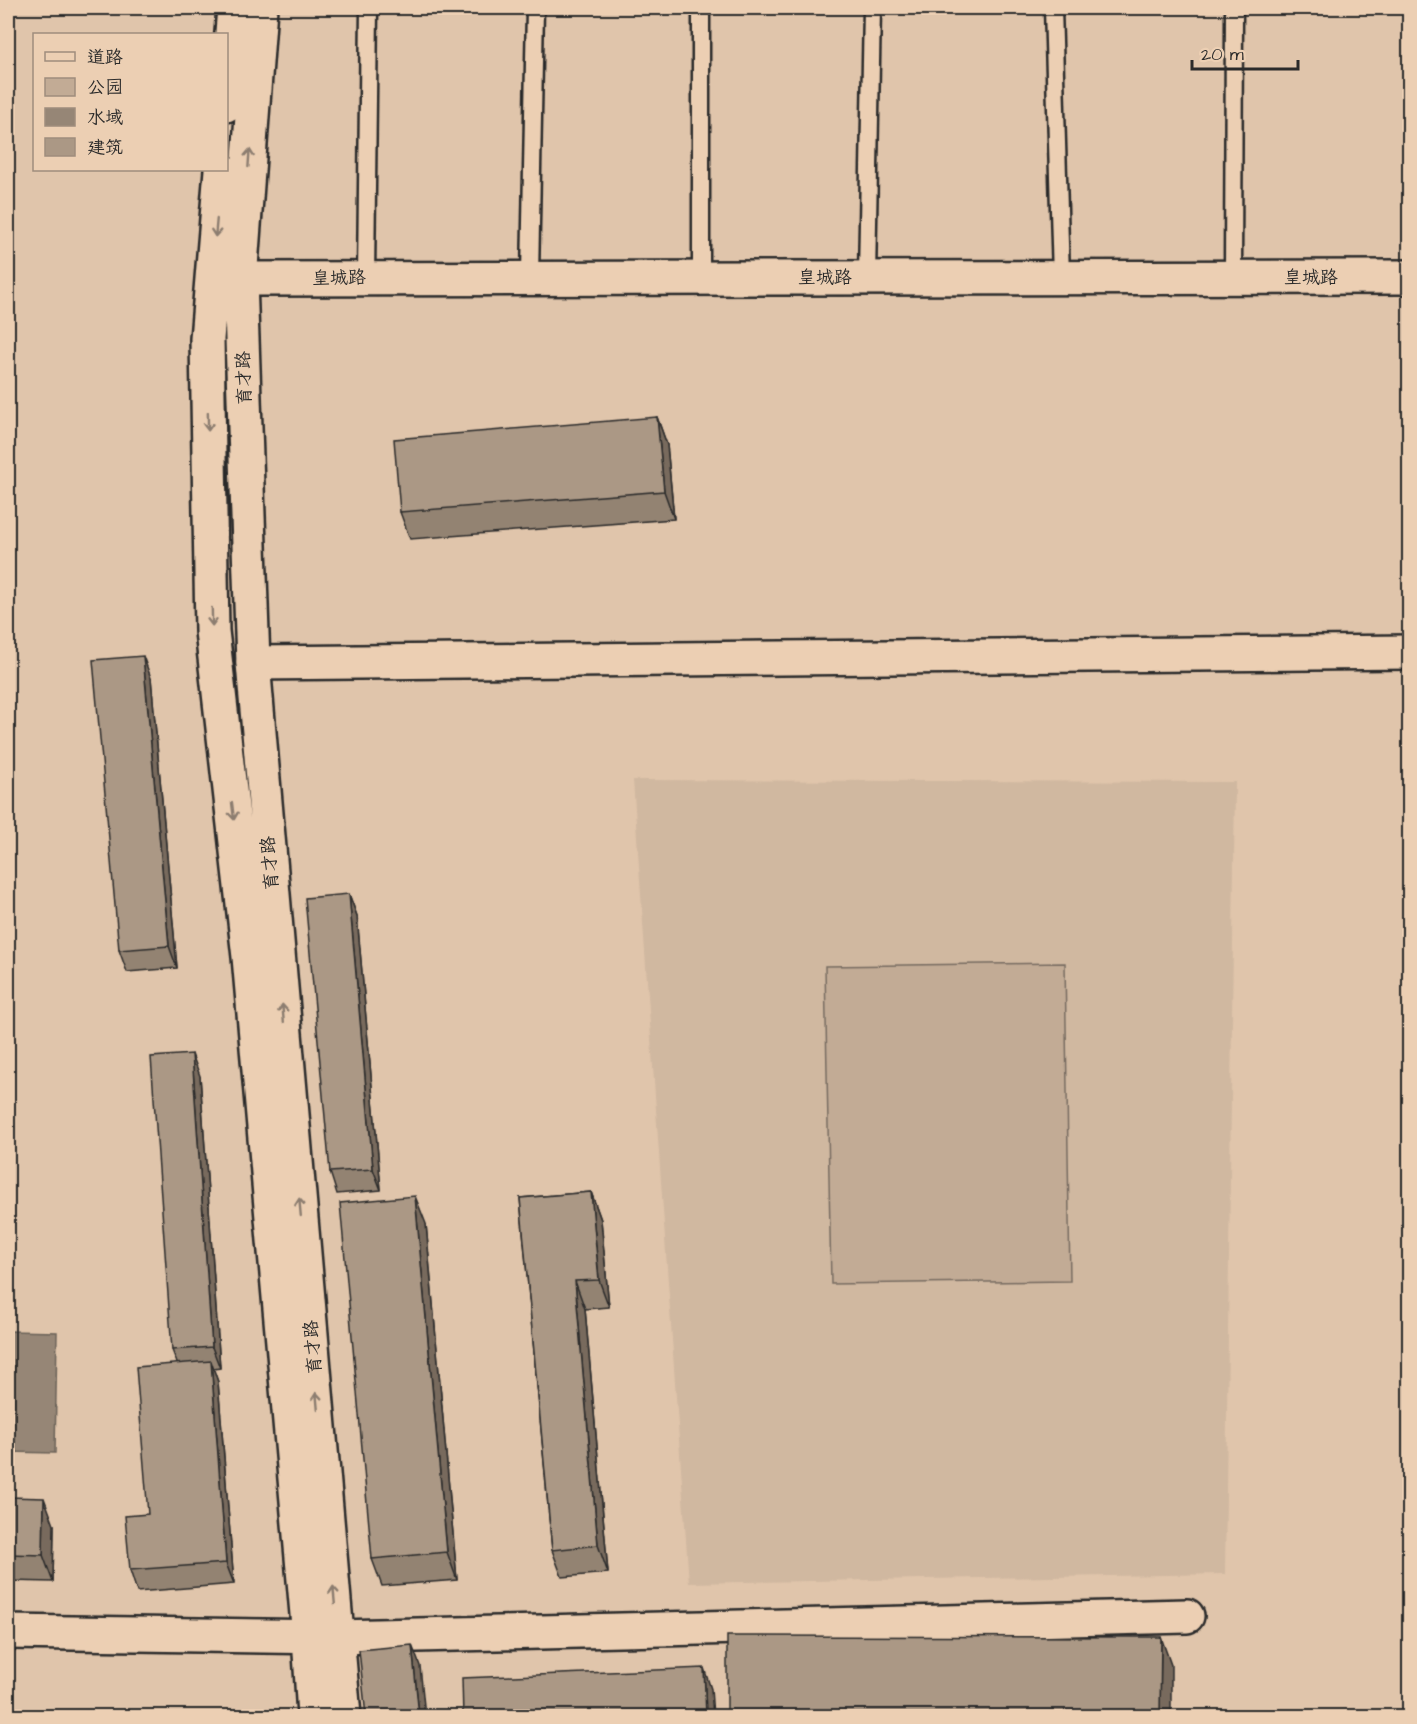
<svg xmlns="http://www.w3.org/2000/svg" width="1417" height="1724" font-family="'Architects Daughter','LXGW WenKai TC',sans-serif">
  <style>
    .built { fill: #d0b8a0 }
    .green { fill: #c2ab95; stroke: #766b60; stroke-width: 1.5 }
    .water { fill: #968676; stroke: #6b6258; stroke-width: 1.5 }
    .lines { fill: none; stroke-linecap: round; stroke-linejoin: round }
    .service-casing { stroke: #2b2b2b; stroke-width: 21 }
    .minor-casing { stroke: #2b2b2b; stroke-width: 38 }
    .tertiary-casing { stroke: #2b2b2b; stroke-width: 38 }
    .service { stroke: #eccfb3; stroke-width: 16 }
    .minor { stroke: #eccfb3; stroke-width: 33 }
    .tertiary { stroke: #eccfb3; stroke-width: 33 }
    .wall { fill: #938372; stroke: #2b2b2b; stroke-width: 1.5 }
    .shaded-wall { fill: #786a5d; stroke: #2b2b2b; stroke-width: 1.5 }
    .building { fill: #ab9885; stroke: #2b2b2b; stroke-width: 1.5 }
    .oneway { stroke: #8c7d6f }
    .labels { text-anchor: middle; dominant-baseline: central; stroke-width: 4.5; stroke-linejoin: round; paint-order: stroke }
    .street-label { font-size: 18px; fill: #2b2b2b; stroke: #eccfb3 }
  </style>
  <rect width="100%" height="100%" fill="#e0c5ab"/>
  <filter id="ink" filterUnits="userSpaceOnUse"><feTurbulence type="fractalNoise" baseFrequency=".0167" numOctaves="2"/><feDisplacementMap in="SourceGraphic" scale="12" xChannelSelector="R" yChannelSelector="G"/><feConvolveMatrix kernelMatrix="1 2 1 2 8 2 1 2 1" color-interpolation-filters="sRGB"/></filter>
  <g filter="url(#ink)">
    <!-- built -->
    <path class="built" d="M633,780L1235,782L1225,1574L689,1583Z"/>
    <!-- green -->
    <path class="green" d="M1065,963L1070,1281L831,1284L825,966Z"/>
    <!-- water -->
    <path class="water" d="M8,1331L57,1332L55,1453L8,1452Z"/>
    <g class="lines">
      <defs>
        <path id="service" d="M701,8V277
          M1053,8L1061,277
          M530,277L535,8
          M867,277L872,8
          M1233,277L1234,8
          M366,278L369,8"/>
        <path id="minor" d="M253,663L1410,652
          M338,1637L1187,1616"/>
        <path id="tertiary" d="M260,8L240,280L253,663L344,1716
          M226,105L234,8
          M221,170L207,339L212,631L249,957L309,1637L314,1716
          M220,279L1410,277
          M8,1632L330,1637"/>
      </defs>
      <!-- service casing -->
      <use href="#service" class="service-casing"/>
      <!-- minor casing -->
      <use href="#minor" class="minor-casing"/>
      <!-- tertiary casing -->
      <use href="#tertiary" class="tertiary-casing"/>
      <!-- service -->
      <use href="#service" class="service"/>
      <!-- minor -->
      <use href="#minor" class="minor"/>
      <!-- tertiary -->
      <use href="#tertiary" class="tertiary"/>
    </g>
    <!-- wall -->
    <path class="wall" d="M657,417L667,445L674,519L410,539L400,512Z
      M151,678L177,968L127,972L119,950Z
      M349,894L357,916L381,1190L337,1194L330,1172Z
      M200,1076L220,1368L213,1369L218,1382L234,1584L137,1592L130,1570L148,1514L177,1363L172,1350Z
      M591,1192L601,1220L609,1307L585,1309L608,1573L562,1577L552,1550L520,1198Z
      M426,1224L457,1580L382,1586L372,1559Z
      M8,1497L54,1525L53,1582L8,1581Z"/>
    <!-- shaded-wall -->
    <path class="shaded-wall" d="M657,417L667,445L674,519L664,491Z
      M143,656L151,678L177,968L169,946Z
      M349,894L357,916L381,1190L373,1169Z
      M192,1054L200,1076L220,1368L212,1347Z
      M591,1192L601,1220L609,1307L599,1280Z
      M415,1196L426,1224L457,1580L447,1552Z
      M575,1281L585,1309L608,1573L598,1545Z
      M211,1361L218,1382L234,1584L226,1563Z
      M44,1498L54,1525L53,1582L43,1555Z
      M1161,1637L1171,1665V1716H1160Z
      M412,1645L420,1666L425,1716H419Z
      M704,1668L711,1689L713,1716H706Z"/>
    <!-- building -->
    <path class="building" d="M657,417L664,491L400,512L394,439Z
      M143,656L169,946L119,950L93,660Z
      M349,894L373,1169L330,1172L305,898Z
      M192,1054L212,1347L172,1350L151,1057Z
      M591,1192L599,1280L575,1281L598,1545L552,1550L520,1198Z
      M415,1196L447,1552L372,1559L340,1203Z
      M211,1361L226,1563L130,1570L125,1516L148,1514L136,1367Z
      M8,1497L44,1498L43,1555L8,1554Z
      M727,1636L1161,1637L1160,1716H727Z
      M412,1645L419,1716H366L359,1650Z
      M704,1668L706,1716H463L462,1678Z"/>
    <!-- one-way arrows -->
    <defs><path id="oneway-shaft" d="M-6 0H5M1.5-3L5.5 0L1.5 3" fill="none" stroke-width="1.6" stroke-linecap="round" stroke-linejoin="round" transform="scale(1.5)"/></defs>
    <g class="oneway">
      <use href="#oneway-shaft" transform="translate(249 158) rotate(-86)"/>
      <use href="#oneway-shaft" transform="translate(216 228) rotate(95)"/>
      <use href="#oneway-shaft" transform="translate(208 422) rotate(89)"/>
      <use href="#oneway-shaft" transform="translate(212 617) rotate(89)"/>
      <use href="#oneway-shaft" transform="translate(233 811) rotate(83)"/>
      <use href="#oneway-shaft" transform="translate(283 1013) rotate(-95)"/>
      <use href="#oneway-shaft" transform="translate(300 1207) rotate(-95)"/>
      <use href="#oneway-shaft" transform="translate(317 1401) rotate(-95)"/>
      <use href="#oneway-shaft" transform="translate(334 1595) rotate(-95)"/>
    </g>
  </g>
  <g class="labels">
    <!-- street labels -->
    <g class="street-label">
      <text x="825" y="277">皇城路</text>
      <text x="1311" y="277">皇城路</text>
      <text transform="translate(339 278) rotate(-1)">皇城路</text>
      <text transform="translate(244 378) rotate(-92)">育才路</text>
      <text transform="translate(270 863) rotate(-95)">育才路</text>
      <text transform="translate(313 1347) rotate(-95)">育才路</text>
    </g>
  </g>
  <!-- margin -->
  <rect width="1417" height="1724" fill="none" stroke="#eccfb3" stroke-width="30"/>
  <rect x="15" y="15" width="1387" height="1694" fill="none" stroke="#2b2b2b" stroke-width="2" filter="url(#ink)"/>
  <!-- legend -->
  <rect x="33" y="33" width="195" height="138" fill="#eccfb3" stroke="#9f8d7d" stroke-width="1.5"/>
  <rect x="45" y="52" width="30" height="9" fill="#eccfb3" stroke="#9f8d7d" stroke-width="1.5"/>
  <text x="87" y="63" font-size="18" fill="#2b2b2b">道路</text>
  <rect x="45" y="78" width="30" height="18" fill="#c2ab95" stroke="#9f8d7d" stroke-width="1.5"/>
  <text x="87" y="93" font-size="18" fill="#2b2b2b">公园</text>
  <rect x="45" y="108" width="30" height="18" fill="#968676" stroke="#9f8d7d" stroke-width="1.5"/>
  <text x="87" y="123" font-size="18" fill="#2b2b2b">水域</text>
  <rect x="45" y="138" width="30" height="18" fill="#ab9885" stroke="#9f8d7d" stroke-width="1.5"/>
  <text x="87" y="153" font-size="18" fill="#2b2b2b">建筑</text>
  <!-- scale -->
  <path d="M1192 60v9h106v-9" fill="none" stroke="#2b2b2b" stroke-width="3"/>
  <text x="1201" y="60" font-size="18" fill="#2b2b2b" stroke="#eccfb3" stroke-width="4.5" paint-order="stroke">20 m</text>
</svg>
